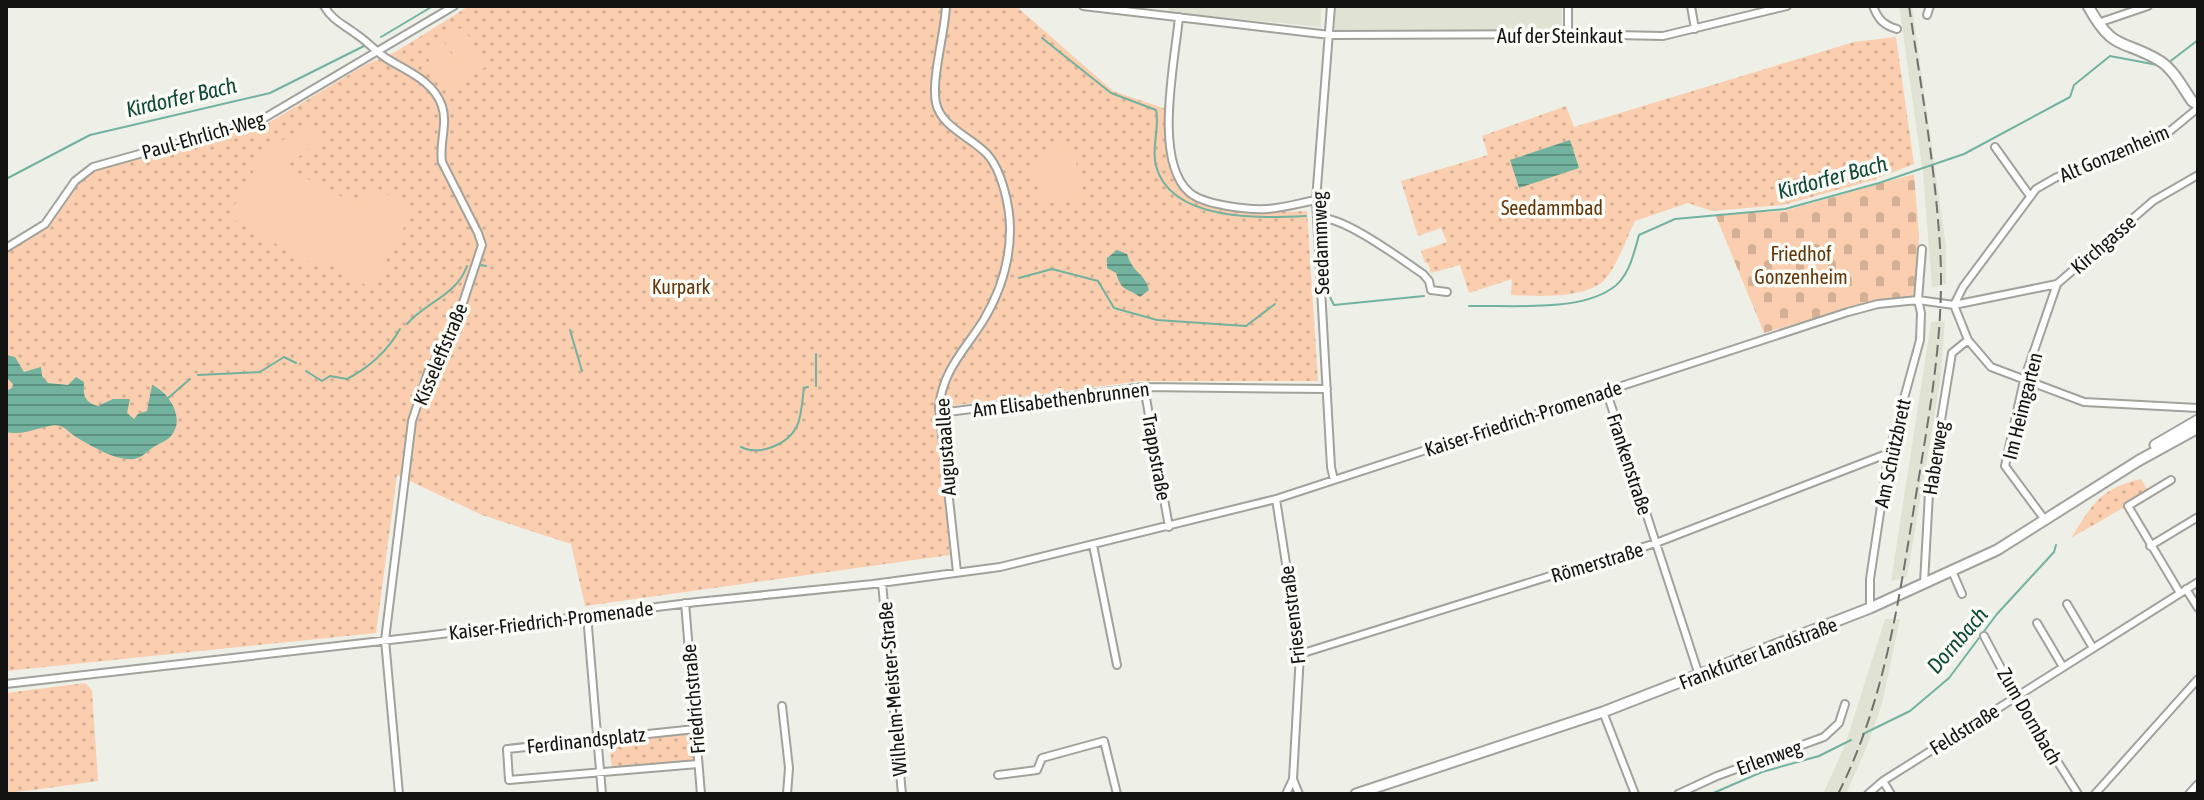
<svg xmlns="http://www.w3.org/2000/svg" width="2204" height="800" font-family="'Asap Condensed',sans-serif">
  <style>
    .built { fill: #e0e3d4 }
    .grass { fill: url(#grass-dots) }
    .cemetery { fill: url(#cemetery-stones) }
    .garden { fill: #faceae }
    .water { fill: url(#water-rules) }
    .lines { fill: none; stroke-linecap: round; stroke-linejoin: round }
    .stream { stroke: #72b29e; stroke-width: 2 }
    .street-casing { stroke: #a1a29b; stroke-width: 10 }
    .secondary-casing { stroke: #a1a29b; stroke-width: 13 }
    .street { stroke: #fff; stroke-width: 6 }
    .secondary { stroke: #fff; stroke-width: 9 }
    .rail { stroke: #70716c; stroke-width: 2; stroke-dasharray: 12 6; stroke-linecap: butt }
    .labels { text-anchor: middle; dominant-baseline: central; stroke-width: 7; stroke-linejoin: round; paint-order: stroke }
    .street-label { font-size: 20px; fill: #131311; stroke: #fcfdf6 }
    .park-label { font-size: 20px; fill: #61350c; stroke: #fcfdf6 }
    .water-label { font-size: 22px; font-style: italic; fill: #10483a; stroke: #fcfdf6 }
  </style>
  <defs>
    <pattern id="grass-dots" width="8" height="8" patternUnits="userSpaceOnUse" patternTransform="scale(2)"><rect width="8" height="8" fill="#faceae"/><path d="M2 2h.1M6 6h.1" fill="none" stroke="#d5b095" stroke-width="1.8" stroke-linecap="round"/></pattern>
    <pattern id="cemetery-stones" width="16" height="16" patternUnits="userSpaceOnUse" patternTransform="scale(2)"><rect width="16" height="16" fill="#faceae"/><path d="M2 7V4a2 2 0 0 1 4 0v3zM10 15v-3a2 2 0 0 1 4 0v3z" fill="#d5b095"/></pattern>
    <pattern id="water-rules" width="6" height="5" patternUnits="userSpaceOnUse" patternTransform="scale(2)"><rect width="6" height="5" fill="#72b29e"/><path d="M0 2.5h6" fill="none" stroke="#5c907f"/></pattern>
  </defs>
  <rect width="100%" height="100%" fill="#eef0e8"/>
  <!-- built -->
  <path class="built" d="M1169,6H1321V27L1168,12Z
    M1335,6H1562V31L1335,30Z
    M1899,6H1912L1946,246V284L1932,288L1923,174Z
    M1945,321L1940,383L1907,577L1891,581L1931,322Z
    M1885,619H1900L1882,704L1866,749L1846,794H1823L1845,745Z"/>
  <!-- grass -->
  <path class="grass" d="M469,6H1016L1113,91L1166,109C1167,127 1164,149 1169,166C1182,222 1264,212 1307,211L1318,381H1141L935,408L950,555L585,606L571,544L482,515L397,475L376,633L6,671V252C21,244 38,237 49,224C67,203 76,180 101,167L265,125L365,65L397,51Z
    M1896,37L1914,164L1878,178L1872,150L1877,179L1783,205L1712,211L1688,203L1635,221C1626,239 1619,261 1607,277C1589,300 1537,296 1511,295L1512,279L1469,293L1460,265L1431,273L1428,263H1425L1421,251L1447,242L1441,228L1418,236L1401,181L1488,155L1482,136L1566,106L1574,127L1854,42Z
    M2141,479L2149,493L2071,538C2093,504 2099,489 2141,479Z
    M85,683L92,690L98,781C67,785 37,790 6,793V693Z
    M691,734L694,761L612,768L609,741Z"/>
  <!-- cemetery -->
  <path class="cemetery" d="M1914,174L1919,236L1918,296L1866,303L1764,333L1715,214L1784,211Z"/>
  <!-- garden -->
  <path class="garden" d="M463,27L487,66L468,78L444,39Z
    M443,40L467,78L448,90L424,52Z
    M310,122L321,140L285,167L359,206L371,185L414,209L371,288L327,263L323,270L228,217L264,153Z
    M1054,144L1072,147L1085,198L1044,204L1029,166Z"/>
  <!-- water -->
  <path class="water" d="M1570,140L1579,168L1519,188L1510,160Z
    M1117,250L1127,254C1134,275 1145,273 1149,290L1140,297C1127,287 1122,293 1116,273L1107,268V258Z
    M6,355L15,357L24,372L41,367L42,376L48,383L68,385L76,377L84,382C83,395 84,402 98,406L113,399H130L127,413L134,419L138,414L147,411L152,385C169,392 186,419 171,436C167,441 160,443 155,446C148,450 144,457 134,459C115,461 92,446 76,437C71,434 66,428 61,426C47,422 28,437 6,432V391L12,388L13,384L6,377Z"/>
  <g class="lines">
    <!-- stream -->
    <path class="stream" d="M381,37L433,6
      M1042,38L1111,93L1156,110C1160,128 1151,148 1156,166C1171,222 1261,218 1306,216
      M2168,63L2198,40
      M6,179L90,135L270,93L364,46
      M1328,232L1330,297L1334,305L1424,296
      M480,265L486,266
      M1019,278L1052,269L1098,281L1114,308L1157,320L1246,326L1275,304
      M1469,306C1509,305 1577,312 1611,289C1629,278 1634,253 1639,235L1675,219L1785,209L1879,183L1964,154L2070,97L2074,85L2110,56L2163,66
      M407,324C426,302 457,295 467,266
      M570,330L582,371
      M306,371L322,381L330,376L347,379C370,367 387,352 400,329
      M198,375L260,372L284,357L296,363
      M816,386V354
      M167,399L190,379
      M741,447C759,456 788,445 797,426C802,415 802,401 804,388L808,387
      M1863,734L1910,711L1949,678L1997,614L2054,552L2056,545
      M1711,794L1762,772L1819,756L1851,740"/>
    <defs>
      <path id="street" d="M324,6C333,21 343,24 356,34C367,41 375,51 386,58C406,71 433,80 442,106C448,124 439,143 442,162L478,233L482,245L456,324L428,372L412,421L385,640L399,794
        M946,6C945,33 931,79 936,103C941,127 971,137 987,154C1002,170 1010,207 1010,229C1010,262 1000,293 983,321C964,351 943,370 939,407L957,572
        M1083,6L1330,35L1568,34L1663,36L1787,6
        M1331,6L1316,200L1331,467L1334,480
        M1691,6L1695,29
        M1873,6C1878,19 1883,25 1897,29
        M1927,15L1930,6
        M1179,17C1175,61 1153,160 1189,192C1203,205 1248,210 1267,209C1283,208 1300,203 1316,200
        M2098,23L2148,6
        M1568,34V6
        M1995,147L2030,196
        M1317,218C1341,214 1401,259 1423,274L1429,281L1431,290L1447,292
        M6,248L45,224L75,181L93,167L261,120L454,6
        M1954,305L1963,287L2036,189L2055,178L2170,131L2198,108
        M1954,305L1968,340L1991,367L2084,402L2198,408
        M1144,387L1169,527
        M1606,390L1699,675
        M940,413L1144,387L1327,389
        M2171,480L2128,506L2180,593
        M1276,499L1300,654L1293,779L1299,794
        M2045,520L2005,466L2024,380L2057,284
        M1093,545L1117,665
        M2150,546L2198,517
        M1952,571L1962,594
        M882,583L902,794
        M1924,583L1929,493L1952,353L1968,340
        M2186,589L2198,608
        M685,603L701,794
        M2067,604L2093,648
        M1870,608V579L1889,453L1920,340L1921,313L1918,300L1922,249
        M587,615L602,794
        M2037,623L2063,667
        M1984,636L2016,696L2078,794
        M1300,654L1656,543L1889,453
        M6,684L425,636L697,602L873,584L1000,567L1276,499L1848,312L1878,304L1918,300L1954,305L2057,284L2153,201L2198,175
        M782,706L789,768L787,794
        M1603,712L1635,794
        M695,729L507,749L509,780L698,764
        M998,775L1037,770L1042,758L1104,741L1117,794
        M1883,781L1891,794
        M1286,794L1293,779
        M1678,794L1717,776L1824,737L1839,723L1845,704
        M1868,794L1883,781L2198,582
        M2095,794L2198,679
        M2189,794L2198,784"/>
      <path id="secondary" d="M2088,6C2114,53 2122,38 2160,61C2173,69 2183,88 2192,101L2198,105
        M2155,445L2198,420
        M1356,794L1603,712L1870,608L1997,550L2138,461L2198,428"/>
    </defs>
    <!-- street casing -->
    <use href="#street" class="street-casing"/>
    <!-- secondary casing -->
    <use href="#secondary" class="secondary-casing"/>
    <!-- street -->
    <use href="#street" class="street"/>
    <!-- secondary -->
    <use href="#secondary" class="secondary"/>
    <!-- rail -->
    <path class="rail" d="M1838,794C1886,700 1900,592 1917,489C1930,409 1945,329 1940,247C1935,166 1921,86 1909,6"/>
  </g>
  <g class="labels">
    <!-- street labels -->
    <g class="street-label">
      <text x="1560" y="35">Auf der Steinkaut</text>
      <text transform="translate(203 135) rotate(-16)">Paul-Ehrlich-Weg</text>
      <text transform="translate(2114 153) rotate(-23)">Alt Gonzenheim</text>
      <text transform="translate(1320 243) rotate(-92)">Seedammweg</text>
      <text transform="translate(2103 244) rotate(-41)">Kirchgasse</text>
      <text transform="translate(440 354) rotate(-67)">Kisseleffstraße</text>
      <text transform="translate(1061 399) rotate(-7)">Am Elisabethenbrunnen</text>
      <text transform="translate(2022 406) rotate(-76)">Im Heimgarten</text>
      <text transform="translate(1523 418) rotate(-18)">Kaiser-Friedrich-Promenade</text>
      <text transform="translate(945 447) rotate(-94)">Augustaallee</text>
      <text transform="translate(1892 453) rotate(-78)">Am Schützbrett</text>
      <text transform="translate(1157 457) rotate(80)">Trappstraße</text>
      <text transform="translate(1935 458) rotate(-81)">Haberweg</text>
      <text transform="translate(1630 464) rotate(72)">Frankenstraße</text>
      <text transform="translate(1597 562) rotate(-17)">Römerstraße</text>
      <text transform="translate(1292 615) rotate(-97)">Friesenstraße</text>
      <text transform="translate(551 620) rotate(-7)">Kaiser-Friedrich-Promenade</text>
      <text transform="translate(1758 653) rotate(-21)">Frankfurter Landstraße</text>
      <text transform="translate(892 689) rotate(-95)">Wilhelm-Meister-Straße</text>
      <text transform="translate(693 699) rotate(-95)">Friedrichstraße</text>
      <text transform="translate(2030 716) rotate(60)">Zum Dornbach</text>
      <text transform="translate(1964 729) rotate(-32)">Feldstraße</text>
      <text transform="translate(586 740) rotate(-6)">Ferdinandsplatz</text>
      <text transform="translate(1769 757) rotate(-20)">Erlenweg</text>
    </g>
    <!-- park labels -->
    <g class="park-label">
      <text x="1552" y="207">Seedammbad</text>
      <text x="1801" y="253">Friedhof<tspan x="1801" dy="23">Gonzenheim</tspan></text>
      <text x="681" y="286">Kurpark</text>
    </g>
    <!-- water labels -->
    <g class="water-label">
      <text transform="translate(181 97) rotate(-13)">Kirdorfer Bach</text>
      <text transform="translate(1832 177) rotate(-15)">Kirdorfer Bach</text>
      <text transform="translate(1957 640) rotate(-49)">Dornbach</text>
    </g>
  </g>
  <!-- border -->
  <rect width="2204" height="800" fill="none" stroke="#131311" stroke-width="16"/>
</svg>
